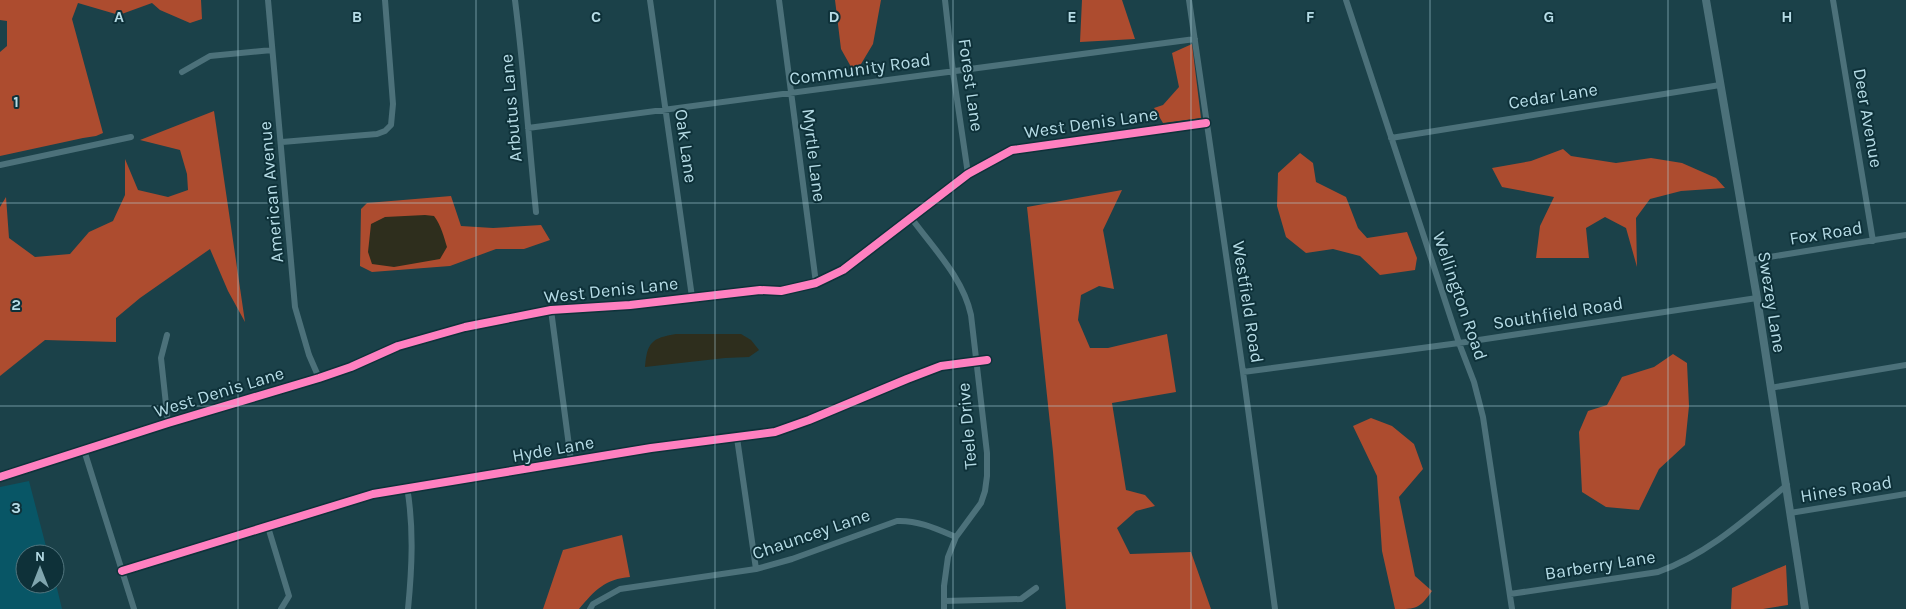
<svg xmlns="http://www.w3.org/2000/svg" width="1906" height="609" font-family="Karla,sans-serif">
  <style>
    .built { fill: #085666 }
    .forest { fill: #ad4c2f }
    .water { fill: #2e2e1d }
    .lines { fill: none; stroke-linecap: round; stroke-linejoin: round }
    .minor { stroke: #4c717a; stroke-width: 6 }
    .tertiary { stroke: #4c717a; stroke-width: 8 }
    .cycleway-casing { stroke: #0e3139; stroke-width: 11 }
    .cycleway { stroke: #ff80c0; stroke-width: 8 }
    .grid { fill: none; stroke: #b6dce6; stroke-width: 1; stroke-opacity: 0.55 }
    .labels { text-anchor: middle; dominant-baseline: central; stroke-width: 4; stroke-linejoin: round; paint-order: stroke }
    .street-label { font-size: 18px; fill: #b6dce6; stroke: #0e3139 }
    .grid-label { font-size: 16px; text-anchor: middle; font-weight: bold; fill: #b6dce6; stroke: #0e3139; stroke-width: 4; stroke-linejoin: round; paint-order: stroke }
  </style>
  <rect width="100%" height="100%" fill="#1b4149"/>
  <!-- built -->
  <path class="built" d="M29,481L48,554H25V584H55V580L62,609H0V487Z"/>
  <!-- forest -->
  <path class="forest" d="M0,0H201L202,19L190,23L160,10L152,3L119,15L78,3L72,19L103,133L96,136L83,138L0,156V52L7,46V21L0,20Z
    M835,0H881L873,44L855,74L841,49Z
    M1082,0H1122L1135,39L1080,42Z
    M1192,44L1201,118L1163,123L1154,108L1163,105L1179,87L1172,53Z
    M214,111L245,322L228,291L210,249L140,298L116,318V342L45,340L0,376V207L6,197L9,238L35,257L70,254L89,232L113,221L125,195V159L138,190L168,197L188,190L187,174L180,150L140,140Z
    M1563,149L1571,156L1616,163L1651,158L1682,163L1716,178L1725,188L1681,191L1650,199L1636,218L1637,267L1626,228L1605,217L1586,228L1589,258H1536L1540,226L1554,197L1502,187L1492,168L1531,161Z
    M1300,153L1313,163L1316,182L1346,197L1358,228L1367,238L1407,232L1417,258L1415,270L1380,275L1360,256L1333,249L1306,253L1286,237L1277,206L1278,173Z
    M1122,190L1103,230L1114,289L1099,286L1081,295L1078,320L1090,348H1108L1167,334L1176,392L1112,403L1126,490L1145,495L1155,506L1136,511L1117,528L1130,554L1191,552L1211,609H1066L1053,452L1027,207Z
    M451,196L461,226L493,228L541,225L550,240L524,249H496L450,266L372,272L360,266L361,209L367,203Z
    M1673,354L1687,363L1689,406L1685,445L1659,469L1639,510L1606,507L1582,492L1579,432L1588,411L1607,405L1622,377L1654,367Z
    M1371,418L1392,426L1414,444L1423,469L1399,497L1415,576L1432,591C1419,609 1417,609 1395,609L1382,551L1377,476L1353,426Z
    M622,535L630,577C605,579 595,590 579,609H543L563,550Z
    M1786,565L1788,605L1763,609H1731L1732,588Z"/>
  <!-- water -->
  <path class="water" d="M425,215L434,216C441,225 444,237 447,247L440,259L394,267L372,264L368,252L371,224L385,217Z
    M676,334H741L751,340L759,350L749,357L725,358L645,367C647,342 652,338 676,334Z"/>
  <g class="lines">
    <!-- minor -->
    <path class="minor" d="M268,0L295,307L309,355L319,378
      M515,0C524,71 529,142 536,212
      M650,0L692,297
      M779,0L816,283
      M945,0L953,72L968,174
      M1189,0L1243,372L1275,609
      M1346,0L1459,343L1474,382L1483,417L1512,609
      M1833,0L1873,241
      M182,72L210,56L272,50
      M528,128L1195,39
      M1391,138L1720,85
      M282,142L377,134L385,131L391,125L393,104L385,0
      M0,165L131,137
      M912,219C934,249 963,278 971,315L987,453V476L985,491L981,503L956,537L948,557L944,586V609
      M1751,260L1906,235
      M551,310L571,461
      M167,335L161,358L168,423
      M1243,372L1459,343L1757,298
      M1770,388L1906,365
      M737,438L756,569
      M84,450L134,609
      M0,477L168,423L319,378L351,367L398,346L465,327L551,310L630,305L760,290L781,291L816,283L843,270L968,174L1012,150L1206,123
      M407,487C414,528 412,568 408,609
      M1790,513L1906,494
      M268,527L289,596L281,609
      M122,571L373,494L651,448L775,432L809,420L907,379L941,366L987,360
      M1510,594L1658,572C1708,554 1747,518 1787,485
      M944,601L1021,599L1036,588
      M590,609L593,604L620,589L756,569L792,559L897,521C918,520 937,529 956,537"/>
    <!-- tertiary -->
    <path class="tertiary" d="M1706,0L1757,298L1805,609"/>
    <defs>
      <path id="cycleway" d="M0,477L168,423L319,378L351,367L398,346L465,327L551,310L630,305L760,290L781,291L816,283L843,270L968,174L1012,150L1206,123
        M122,571L373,494L651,448L775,432L809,420L907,379L941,366L987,360"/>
    </defs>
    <!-- cycleway casing -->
    <use href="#cycleway" class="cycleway-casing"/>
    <!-- cycleway -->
    <use href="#cycleway" class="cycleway"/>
  </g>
  <!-- grid -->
  <path class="grid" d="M238,0V609M476,0V609M715,0V609M953,0V609M1191,0V609M1430,0V609M1668,0V609M0,203H1906M0,406H1906"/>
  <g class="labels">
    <!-- street labels -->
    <g class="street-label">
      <text transform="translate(860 69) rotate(-8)">Community Road</text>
      <text transform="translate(971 85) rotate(82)">Forest Lane</text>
      <text transform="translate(1553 96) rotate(-9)">Cedar Lane</text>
      <text transform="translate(511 108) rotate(-95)">Arbutus Lane</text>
      <text transform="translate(1868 118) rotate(80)">Deer Avenue</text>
      <text transform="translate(1091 123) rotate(-8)">West Denis Lane</text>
      <text transform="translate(686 146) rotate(82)">Oak Lane</text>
      <text transform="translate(814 155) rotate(83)">Myrtle Lane</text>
      <text transform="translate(271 192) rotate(-95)">American Avenue</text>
      <text transform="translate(1826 233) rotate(-9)">Fox Road</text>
      <text transform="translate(611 290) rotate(-6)">West Denis Lane</text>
      <text transform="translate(1460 296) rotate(71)">Wellington Road</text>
      <text transform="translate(1248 302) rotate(81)">Westfield Road</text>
      <text transform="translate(1772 302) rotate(81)">Swezey Lane</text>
      <text transform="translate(1558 313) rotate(-9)">Southfield Road</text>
      <text transform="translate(219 392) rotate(-17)">West Denis Lane</text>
      <text transform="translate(967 426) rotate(-95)">Teele Drive</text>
      <text transform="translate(553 449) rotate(-10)">Hyde Lane</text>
      <text transform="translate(1846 489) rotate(-9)">Hines Road</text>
      <text transform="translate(811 534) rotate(-19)">Chauncey Lane</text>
      <text transform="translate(1600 565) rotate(-9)">Barberry Lane</text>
    </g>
  </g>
  <g class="grid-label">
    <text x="119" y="22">A</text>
    <text x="357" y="22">B</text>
    <text x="596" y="22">C</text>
    <text x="834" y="22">D</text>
    <text x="1072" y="22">E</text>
    <text x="1310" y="22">F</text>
    <text x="1549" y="22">G</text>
    <text x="1787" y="22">H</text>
    <text x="16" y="107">1</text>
    <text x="16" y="310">2</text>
    <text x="16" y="513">3</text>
  </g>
  <!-- north arrow -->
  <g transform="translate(40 569)"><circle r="24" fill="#0e3139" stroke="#51757e"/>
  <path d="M0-4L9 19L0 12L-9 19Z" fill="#80a6af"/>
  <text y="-8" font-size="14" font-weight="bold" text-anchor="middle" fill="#b6dce6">N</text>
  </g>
</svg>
